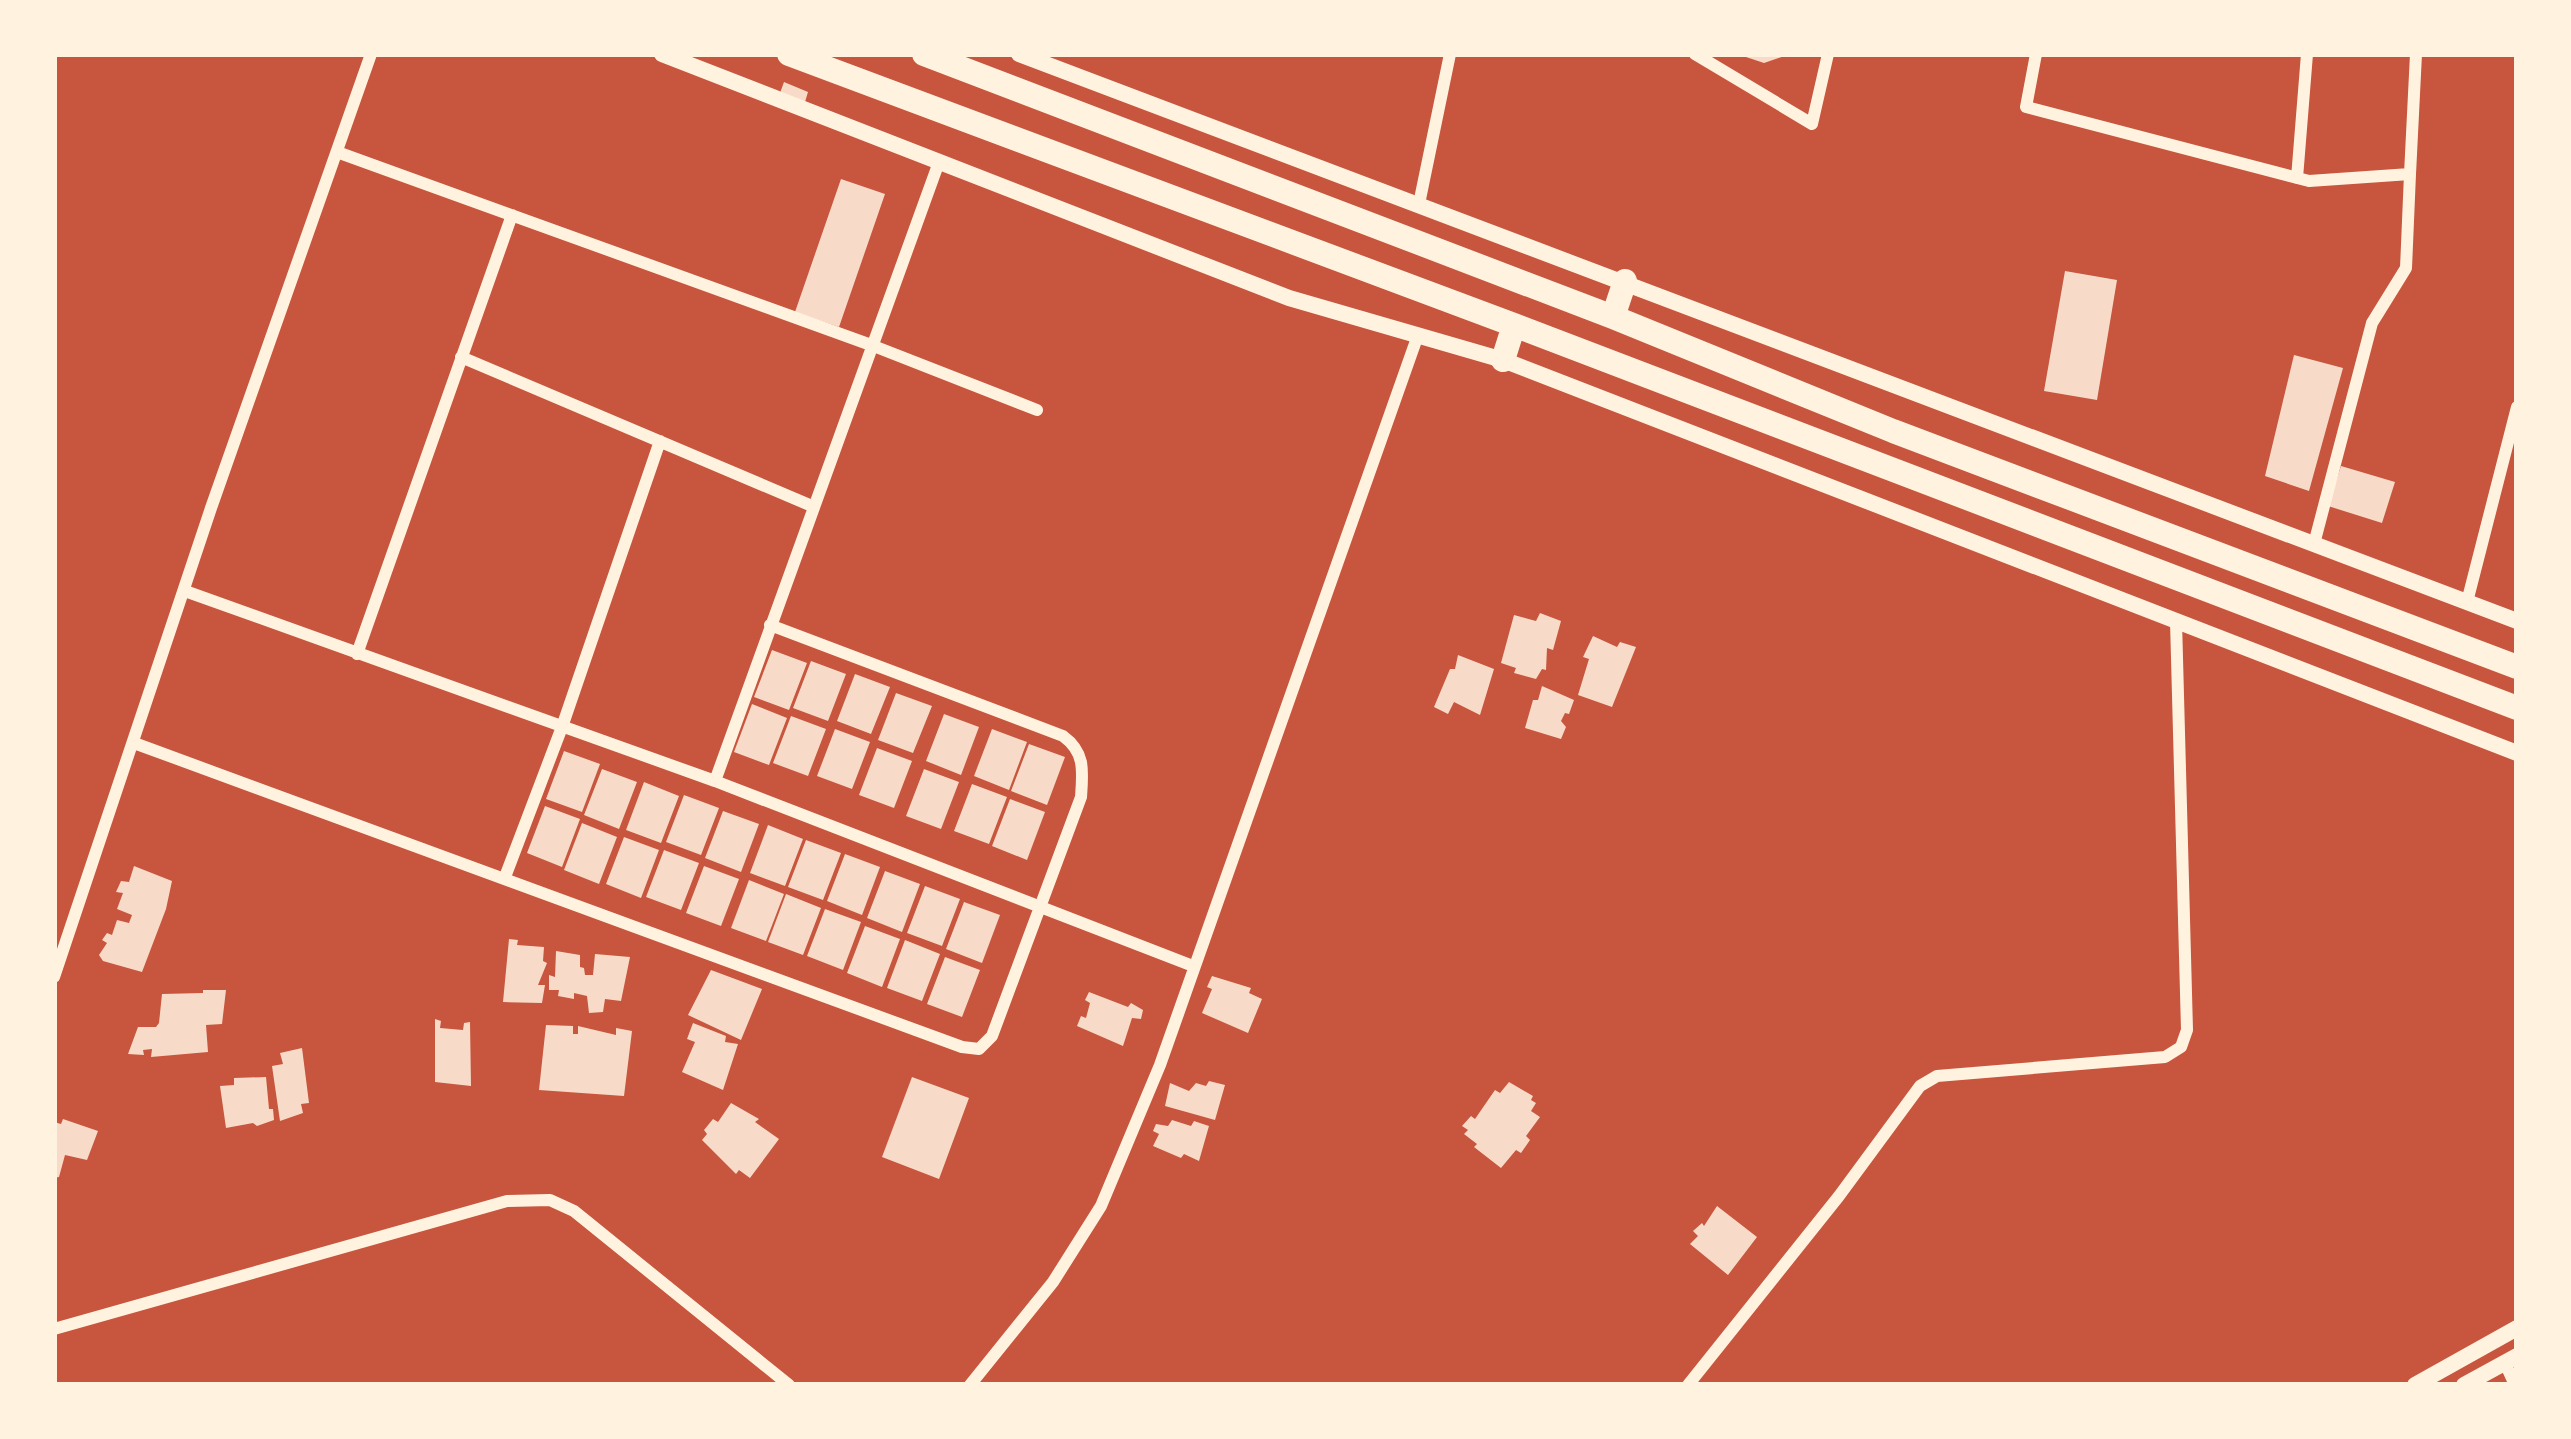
<svg xmlns="http://www.w3.org/2000/svg" width="2571" height="1439" font-family="Helvetica,sans-serif">
  <style>
    .building { fill: #f7dbc8 }
    .lines { fill: none; stroke-linecap: round; stroke-linejoin: round }
    .minor { stroke: #fff3e0; stroke-width: 12 }
    .tertiary { stroke: #fff3e0; stroke-width: 16 }
    .trunk { stroke: #fff3e0; stroke-width: 24 }
  </style>
  <rect width="100%" height="100%" fill="#c8553d"/>
  <!-- building -->
  <path class="building" d="M1737,54H1790L1764,63Z
    M784,82L808,92L805,102L780,93Z
    M841,179L885,194L839,327L795,312Z
    M2065,271L2117,280L2097,400L2044,391Z
    M2294,355L2343,368L2309,491L2265,476Z
    M2341,466L2395,482L2382,523L2328,506Z
    M1540,613L1561,621L1553,650L1547,648L1546,670L1542,669L1536,679L1514,673L1516,668L1501,663L1514,615L1536,621Z
    M1593,636L1617,647L1620,642L1636,647L1612,707L1578,695L1589,659L1583,657Z
    M772,650L807,663L789,710L754,697Z
    M1458,655L1494,669L1480,715L1454,702L1448,714L1434,707L1450,669H1455Z
    M811,661L846,674L828,721L793,708Z
    M855,674L890,687L871,734L837,721Z
    M1542,686L1574,700L1569,714L1565,713L1561,721L1566,727L1561,739L1525,728L1533,700H1538Z
    M896,693L932,706L913,753L878,740Z
    M752,704L787,718L769,765L734,752Z
    M944,714L979,727L961,775L926,761Z
    M791,716L826,729L808,776L773,763Z
    M835,729L870,742L852,789L817,776Z
    M992,729L1027,742L1009,790L974,776Z
    M1029,744L1065,757L1047,805L1011,791Z
    M877,748L912,761L894,808L859,795Z
    M564,751L600,764L582,812L546,799Z
    M602,769L637,782L619,829L584,815Z
    M924,769L959,782L941,829L906,816Z
    M644,782L679,796L661,843L626,830Z
    M972,784L1007,797L989,844L954,831Z
    M684,795L719,808L701,855L666,842Z
    M1010,799L1045,812L1027,860L992,846Z
    M545,806L580,819L562,867L527,853Z
    M723,811L759,824L741,872L705,858Z
    M582,823L617,837L599,884L564,870Z
    M768,825L803,839L785,886L750,873Z
    M624,837L659,850L641,898L606,884Z
    M806,840L841,853L823,900L788,887Z
    M664,850L699,863L681,910L646,897Z
    M845,854L880,867L862,915L827,901Z
    M134,866L172,881L166,909L142,972L103,961L99,955L107,943L102,940L107,933L112,935L117,920L129,923L132,915L117,909L123,893L116,892L121,881L129,882Z
    M704,866L739,879L721,926L686,913Z
    M885,871L920,884L902,932L867,918Z
    M749,880L784,894L766,941L731,928Z
    M925,886L960,899L942,946L907,933Z
    M786,894L821,908L803,955L768,942Z
    M964,902L1000,915L982,963L946,949Z
    M825,909L861,922L843,970L807,956Z
    M865,926L900,939L882,987L847,973Z
    M509,939L518,940L517,945L544,947L543,961L547,963L538,985H545L542,1003L503,1002Z
    M905,940L940,954L922,1001L887,988Z
    M556,951L580,955V967L584,968L585,975H593L595,954L630,957L621,1001L605,999L603,1012L589,1013L587,996L574,993V999L558,996L559,990H549V975L555,977Z
    M945,957L980,970L962,1017L927,1004Z
    M711,970L762,989L741,1040L688,1015Z
    M1212,976L1251,988L1249,993L1262,999L1248,1033L1202,1013L1212,989L1207,987Z
    M203,990H226L222,1024L206,1025L208,1052L151,1057L152,1049L143,1050L144,1055L128,1054L138,1027H156L159,1023L162,994L203,993Z
    M1089,992L1128,1007L1131,1003L1143,1010L1141,1019L1132,1018L1123,1046L1077,1026L1081,1016L1086,1018L1090,1003L1085,1000Z
    M435,1019L441,1021L440,1028L463,1030L464,1023L470,1022L471,1086L435,1082Z
    M693,1023L726,1036L725,1042L738,1044L723,1090L682,1072L695,1042L687,1039Z
    M546,1025L573,1026V1034H578V1026L616,1035V1028L632,1031L624,1096L539,1090Z
    M302,1048L309,1103L301,1104L303,1113L280,1121L272,1066L283,1064L280,1053Z
    M266,1077L269,1109H273L274,1120L257,1126L253,1123L226,1128L220,1086L234,1085V1078Z
    M912,1077L969,1098L939,1179L882,1157Z
    M1209,1081L1225,1085L1215,1120L1165,1106L1170,1083L1189,1091L1196,1083L1206,1086Z
    M1509,1082L1533,1096L1531,1100L1536,1103L1531,1111L1540,1117L1526,1136L1530,1140L1521,1153L1516,1150L1501,1168L1474,1147L1477,1144L1464,1134L1468,1130L1462,1126L1471,1116L1475,1119L1495,1090L1500,1093Z
    M731,1103L759,1119L755,1122L779,1139L750,1178L739,1170L736,1174L702,1140L707,1134L704,1130L713,1119L718,1122Z
    M63,1119L98,1131L87,1160L65,1155L59,1177L54,1178V1122L61,1124Z
    M1172,1120L1191,1126L1194,1121L1209,1126L1199,1161L1184,1154L1181,1158L1153,1146L1159,1134L1153,1131L1156,1124L1168,1126Z
    M1717,1206L1757,1237L1728,1275L1690,1244L1698,1236L1693,1231L1702,1223L1704,1226Z"/>
  <g class="lines">
    <!-- minor -->
    <path class="minor" d="M1695,54L1812,124L1828,54
      M2036,54L2026,107L2309,181L2410,174L2416,54
      M337,152L871,345L1037,410
      M2297,178L2307,54
      M1419,204L1450,54
      M461,357L812,506
      M2314,544L2372,323L2406,268L2410,174
      M185,591L715,781L1193,966
      M2467,602L2517,407
      M357,654L512,215
      M134,743L962,1047L979,1049L992,1036L1081,797C1083,770 1085,752 1063,736L770,625
      M715,781L939,162
      M505,877L562,727L660,441
      M54,977L211,508L371,54
      M54,1329L507,1201L550,1200L574,1211L789,1385
      M2505,1363L2515,1385
      M970,1385L1053,1282L1101,1206L1160,1065L1418,335
      M1688,1385L1839,1196L1920,1086L1937,1076L2165,1057L2181,1047L2187,1030L2176,621"/>
    <!-- tertiary -->
    <path class="tertiary" d="M662,54L1289,298L1503,360L2517,753
      M1019,54L2517,621
      M2415,1385L2517,1328
      M2464,1385L2517,1356"/>
    <!-- trunk -->
    <path class="trunk" d="M789,54L1514,325L2517,708
      M924,54L1613,317L1893,431L2517,667
      M1613,317L1625,281
      M1503,360L1514,325"/>
  </g>
  <!-- border -->
  <rect width="2571" height="1439" fill="none" stroke="#fff3e0" stroke-width="114"/>
</svg>
